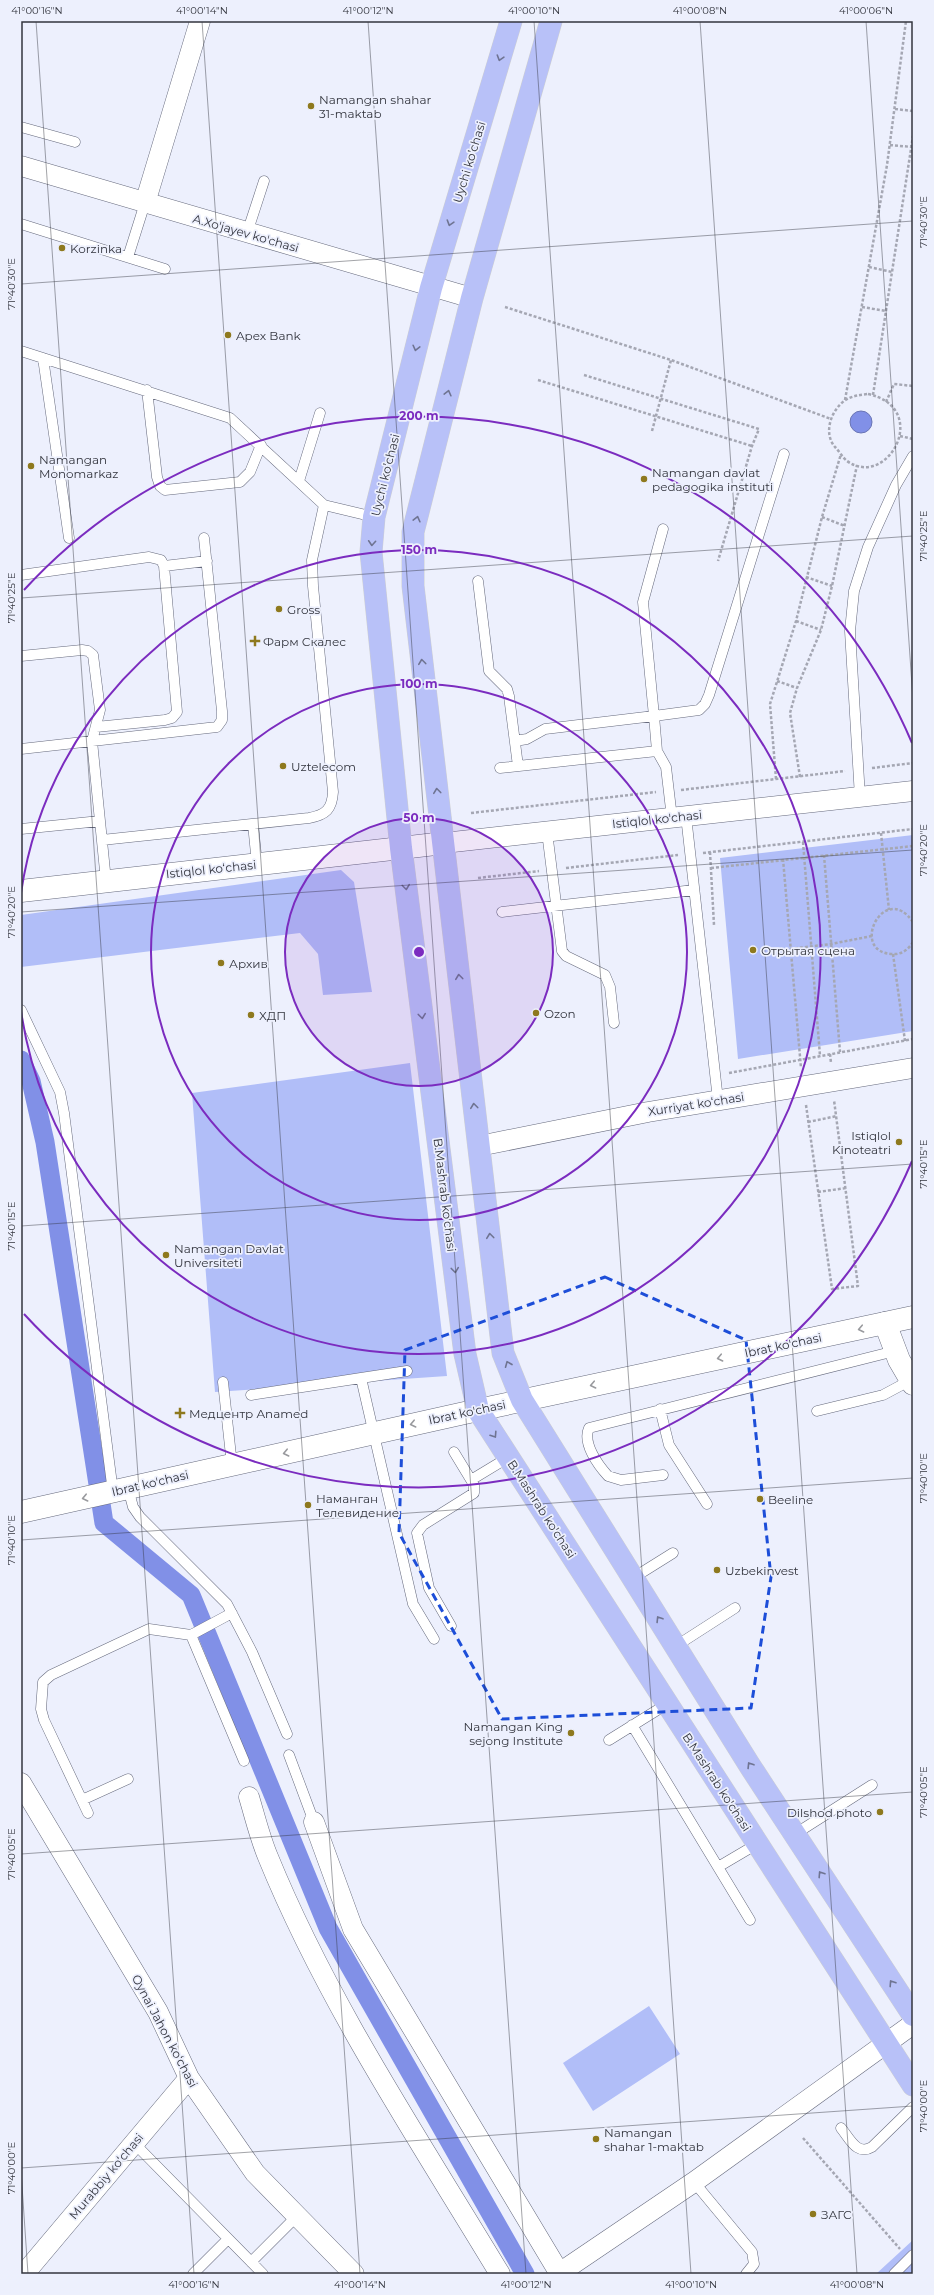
<svg xmlns="http://www.w3.org/2000/svg" width="934" height="2295" font-family="Montserrat,sans-serif">
  <style>
    .green { fill: #b1bef8 }
    .water { fill: #8190e7; stroke: #6a75b4 }
    .lines { fill: none; stroke-linecap: round; stroke-linejoin: round }
    .canal { stroke: #8190e7; stroke-width: 19 }
    .service-casing { stroke: #666a7d; stroke-width: 11 }
    .minor-casing { stroke: #666a7d; stroke-width: 21 }
    .tertiary-casing { stroke: #666a7d; stroke-width: 23 }
    .secondary-casing { stroke: #666a7d; stroke-width: 23 }
    .primary-casing { stroke: #cecfd1; stroke-width: 23 }
    .path { stroke: #a5a7b3; stroke-width: 2.5; stroke-dasharray: 3 2; stroke-linecap: butt }
    .service { stroke: #fff; stroke-width: 10 }
    .minor { stroke: #fff; stroke-width: 20 }
    .tertiary { stroke: #fff; stroke-width: 22 }
    .secondary { stroke: #fff; stroke-width: 22 }
    .primary { stroke: #b8c1f8; stroke-width: 22 }
    .oneway { stroke: #6f7492 }
    .oneway2 { stroke: #999a9e }
    .marked { fill: none; stroke: #1d4ed8; stroke-width: 3; stroke-dasharray: 8 5; stroke-linejoin: round }
    .ticks { fill: none; stroke: #33353e; stroke-width: 1; stroke-opacity: 0.45 }
    .ring { fill: none; stroke: #7b2cbf; stroke-width: 2 }
    .poi-dot { fill: #8e791e; stroke: #edf0fd; stroke-width: 1.5 }
    .labels { text-anchor: middle; dominant-baseline: central; stroke-width: 3.5; stroke-linejoin: round; paint-order: stroke }
    .poi-label { font-size: 12px; fill: #33353e; stroke: #edf0fd; text-anchor: start }
    .street-label { font-size: 12px; fill: #33353e; stroke: #edf0fd }
    .centre { fill: #7b2cbf; stroke: #edf0fd; stroke-width: 2 }
    .ring-label { font-size: 12px; text-anchor: middle; font-weight: bold; fill: #7b2cbf; stroke: #edf0fd; stroke-width: 3.5; stroke-linejoin: round; paint-order: stroke }
    .neatline { fill: none; stroke: #33353e; stroke-width: 1.5 }
    .ticks-label { font-size: 10px; text-anchor: middle; fill: #33353e }
  </style>
  <rect width="100%" height="100%" fill="#edf0fd"/>
  <!-- green -->
  <path class="green" d="M913,835V1031L738,1059L720,858Z
    M341,870L354,882L372,992L323,995L318,954L300,933L21,967V915Z
    M410,1063L447,1376L215,1392L192,1093Z
    M649,2006L680,2054L593,2111L563,2063Z
    M913,2240V2274H876Z"/>
  <!-- water -->
  <path class="water" d="M850 422a11 11 0 1 1 22 0a11 11 0 1 1-22 0Z"/>
  <g class="lines">
    <!-- canal -->
    <path class="canal" d="M21,1060L31,1081L45,1142L104,1523L191,1595L328,1928L525,2274"/>
    <defs>
      <path id="service" d="M21,127L75,142
        M21,224L165,269
        M247,233L264,181
        M128,257L145,203
        M21,351L230,418L324,505L374,517
        M43,358L69,538
        M147,390L157,477L160,486L165,490L240,482L250,472L261,445
        M299,481L320,413
        M164,566L207,561
        M21,575L149,557L161,560L164,566L177,712L172,718L165,720L96,727
        M478,581L489,671L507,689L509,696L518,766
        M21,656L82,650L88,651L93,655L100,710L92,741L106,881
        M515,741L527,739L545,729L654,716L643,602L663,529
        M21,749L217,727L222,720V711L204,538
        M657,751L654,716L699,710L705,704L709,695L784,454
        M500,768L657,751L666,767L672,818
        M860,797L850,631L854,591L868,547L896,485L913,456
        M686,816L718,1100
        M253,824L257,864
        M21,829L100,821
        M547,832L562,951L566,956L605,975L610,987L614,1023
        M102,840L309,818C326,815 332,809 333,792L313,586L312,560L324,505
        M502,912L694,890
        M21,1010L60,1092L64,1113L113,1492
        M407,1371L361,1378L413,1604L434,1639
        M223,1382L232,1465
        M251,1395L361,1378
        M660,1409L669,1445L707,1504
        M817,1411L883,1395L911,1380
        M454,1452L471,1480L509,1457
        M663,1475L621,1480L608,1476C598,1465 582,1443 589,1428L895,1351
        M128,1488L133,1507L140,1517L227,1604L252,1652L287,1734
        M633,1578L673,1553
        M232,1613L191,1635L244,1761
        M451,1626L429,1588L417,1533L423,1525L474,1493V1485L471,1480
        M676,1646L735,1608
        M632,1725L750,1920
        M609,1740L667,1704
        M289,1755L314,1822
        M82,1800L128,1779
        M88,1813L44,1720L41,1709L43,1682L51,1675L149,1629L191,1635
        M795,1834L872,1785
        M718,1867L757,1844
        M841,2128C850,2139 857,2156 872,2147L913,2107
        M134,2143L263,2274
        M694,2182L752,2252L754,2264L746,2274
        M251,2262L297,2216
        M193,2274L228,2239
        M894,2274L913,2255"/>
      <path id="minor" d="M21,166L472,298
        M145,203L200,21
        M444,843L913,791
        M479,1146L648,1112L913,1068
        M21,1783L158,2012L189,2078L255,2173L354,2274
        M249,1797C255,1817 260,1838 268,1857C328,2004 418,2138 500,2274
        M314,1822L353,1929L560,2274
        M24,2274L189,2078
        M558,2274L694,2182L913,2024"/>
      <path id="tertiary" d="M21,891L401,848
        M885,1323L899,1360L913,1384"/>
      <path id="secondary" d="M401,848L444,843
        M21,1512L478,1410L913,1317"/>
      <path id="primary" d="M511,21L431,288L374,517L371,552L401,848L465,1354L478,1410L913,2085
        M551,21L472,298L413,532V586L503,1353L522,1400L750,1766L913,2015"/>
    </defs>
    <!-- service casing -->
    <use href="#service" class="service-casing"/>
    <!-- minor casing -->
    <use href="#minor" class="minor-casing"/>
    <!-- tertiary casing -->
    <use href="#tertiary" class="tertiary-casing"/>
    <!-- secondary casing -->
    <use href="#secondary" class="secondary-casing"/>
    <!-- primary casing -->
    <use href="#primary" class="primary-casing"/>
    <!-- path -->
    <path class="path" d="M895,109L913,111
      M890,145L912,147
      M869,267L892,272
      M505,307L671,360L831,419
      M862,307L886,311
      M584,375L759,429L752,446L718,561
      M538,380L752,446
      M868,394C932,408 888,490 847,461C843,458 839,451 835,447C823,433 831,411 844,401C851,396 859,395 868,394Z
      M873,395L913,136
      M845,400L887,165L906,21
      M886,402L894,384L913,386
      M652,431L671,360
      M900,436L913,439
      M822,517L845,526
      M806,577L832,586
      M796,621L821,630
      M777,681L797,688
      M872,768L913,763
      M800,777L790,713L797,688L821,630L832,586L857,465
      M776,779L770,704L796,621L822,517L841,454
      M681,790L845,771
      M471,813L656,792
      M881,833L889,910
      M803,842L820,1056
      M710,852L714,925
      M703,853L913,829
      M824,855L840,1052
      M783,859L801,1068
      M566,868L678,855
      M711,868L913,846
      M478,878L539,871
      M913,922C884,880 848,953 893,954C901,955 909,949 913,942
      M790,949L831,944L872,936
      M893,954L905,1041
      M830,1054L831,1063
      M729,1073L913,1039
      M806,1105L832,1289L858,1286L834,1100
      M808,1122L837,1116
      M818,1192L846,1188
      M803,2138L900,2249"/>
    <!-- service -->
    <use href="#service" class="service"/>
    <!-- minor -->
    <use href="#minor" class="minor"/>
    <!-- tertiary -->
    <use href="#tertiary" class="tertiary"/>
    <!-- secondary -->
    <use href="#secondary" class="secondary"/>
    <!-- primary -->
    <use href="#primary" class="primary"/>
  </g>
  <!-- one-way arrows -->
  <defs><path id="oneway-chevron" d="M-2-3.5L2.5 0L-2 3.5" fill="none" stroke-width="1.6" stroke-linecap="round" stroke-linejoin="round"/></defs>
  <g class="oneway">
    <use href="#oneway-chevron" transform="translate(500 58) rotate(107)"/>
    <use href="#oneway-chevron" transform="translate(450 223) rotate(107)"/>
    <use href="#oneway-chevron" transform="translate(416 348) rotate(104)"/>
    <use href="#oneway-chevron" transform="translate(448 393) rotate(-76)"/>
    <use href="#oneway-chevron" transform="translate(417 519) rotate(-76)"/>
    <use href="#oneway-chevron" transform="translate(372 543) rotate(94)"/>
    <use href="#oneway-chevron" transform="translate(422 662) rotate(-97)"/>
    <use href="#oneway-chevron" transform="translate(437 791) rotate(-97)"/>
    <use href="#oneway-chevron" transform="translate(406 887) rotate(83)"/>
    <use href="#oneway-chevron" transform="translate(459 977) rotate(-97)"/>
    <use href="#oneway-chevron" transform="translate(422 1016) rotate(83)"/>
    <use href="#oneway-chevron" transform="translate(474 1106) rotate(-97)"/>
    <use href="#oneway-chevron" transform="translate(490 1236) rotate(-97)"/>
    <use href="#oneway-chevron" transform="translate(455 1270) rotate(83)"/>
    <use href="#oneway-chevron" transform="translate(508 1364) rotate(-112)"/>
    <use href="#oneway-chevron" transform="translate(494 1435) rotate(57)"/>
    <use href="#oneway-chevron" transform="translate(659 1619) rotate(-122)"/>
    <use href="#oneway-chevron" transform="translate(750 1765) rotate(-122)"/>
    <use href="#oneway-chevron" transform="translate(821 1874) rotate(-123)"/>
    <use href="#oneway-chevron" transform="translate(892 1983) rotate(-123)"/>
  </g>
  <g class="oneway2">
    <use href="#oneway-chevron" transform="translate(861 1329) rotate(168)"/>
    <use href="#oneway-chevron" transform="translate(720 1358) rotate(168)"/>
    <use href="#oneway-chevron" transform="translate(593 1385) rotate(168)"/>
    <use href="#oneway-chevron" transform="translate(413 1424) rotate(167)"/>
    <use href="#oneway-chevron" transform="translate(286 1453) rotate(167)"/>
    <use href="#oneway-chevron" transform="translate(85 1498) rotate(167)"/>
  </g>
  <!-- marked area -->
  <path class="marked" d="M605,1277L746,1340L771,1577L751,1708L502,1719L399,1533L405,1350Z"/>
  <!-- ticks -->
  <path class="ticks" d="M36,21L194,2274M202,21L360,2274M368,21L526,2274M534,21L691,2274M700,21L857,2274M866,21L913,700M21,284L913,221M21,598L913,536M21,912L913,850M21,1226L913,1164M21,1540L913,1478M21,1854L913,1792M21,2168L913,2106M21,2171L28,2274"/>
  <!-- distance rings -->
  <circle cx="419" cy="952" r="134" fill="#7b2cbf" fill-opacity=".12"/>
  <g class="ring">
    <circle cx="419" cy="952" r="134"/>
    <circle cx="419" cy="952" r="268"/>
    <path d="M21 893A402 402 0 1 1 21 1011"/>
    <path d="M912 1161A536 536 0 0 1 24 1314M24 590A536 536 0 0 1 912 743"/>
  </g>
  <!-- markers -->
  <g class="poi-dot">
    <circle cx="311" cy="106" r="4"/>
    <circle cx="62" cy="248" r="4"/>
    <circle cx="228" cy="335" r="4"/>
    <circle cx="31" cy="466" r="4"/>
    <circle cx="644" cy="479" r="4"/>
    <circle cx="279" cy="609" r="4"/>
    <path d="M253 635h4v4h4v4h-4v4h-4v-4h-4v-4h4z"/>
    <circle cx="283" cy="766" r="4"/>
    <circle cx="753" cy="950" r="4"/>
    <circle cx="221" cy="963" r="4"/>
    <circle cx="536" cy="1013" r="4"/>
    <circle cx="251" cy="1015" r="4"/>
    <circle cx="899" cy="1142" r="4"/>
    <circle cx="166" cy="1255" r="4"/>
    <path d="M178 1407h4v4h4v4h-4v4h-4v-4h-4v-4h4z"/>
    <circle cx="760" cy="1499" r="4"/>
    <circle cx="308" cy="1505" r="4"/>
    <circle cx="717" cy="1570" r="4"/>
    <circle cx="571" cy="1733" r="4"/>
    <circle cx="880" cy="1812" r="4"/>
    <circle cx="596" cy="2139" r="4"/>
    <circle cx="813" cy="2214" r="4"/>
  </g>
  <g class="labels">
    <!-- poi labels -->
    <g class="poi-label">
      <text x="319" y="99">Namangan shahar<tspan x="319" dy="14">31-maktab</tspan></text>
      <text x="70" y="248">Korzinka</text>
      <text x="236" y="335">Apex Bank</text>
      <text x="39" y="459">Namangan<tspan x="39" dy="14">Monomarkaz</tspan></text>
      <text x="652" y="472">Namangan davlat<tspan x="652" dy="14">pedagogika instituti</tspan></text>
      <text x="287" y="609">Gross</text>
      <text x="263" y="641">Фарм Скалес</text>
      <text x="291" y="766">Uztelecom</text>
      <text x="761" y="950">Отрытая сцена</text>
      <text x="229" y="963">Архив</text>
      <text x="544" y="1013">Ozon</text>
      <text x="259" y="1015">ХДП</text>
      <text x="891" y="1135" text-anchor="end">Istiqlol<tspan x="891" dy="14">Kinoteatri</tspan></text>
      <text x="174" y="1248">Namangan Davlat<tspan x="174" dy="14">Universiteti</tspan></text>
      <text x="189" y="1413">Медцентр Anamed</text>
      <text x="316" y="1498">Наманган<tspan x="316" dy="14">Телевидение</tspan></text>
      <text x="768" y="1499">Beeline</text>
      <text x="725" y="1570">Uzbekinvest</text>
      <text x="563" y="1726" text-anchor="end">Namangan King<tspan x="563" dy="14">sejong Institute</tspan></text>
      <text x="872" y="1812" text-anchor="end">Dilshod photo</text>
      <text x="604" y="2132">Namangan<tspan x="604" dy="14">shahar 1-maktab</tspan></text>
      <text x="821" y="2214">ЗАГС</text>
    </g>
    <!-- street labels -->
    <g class="street-label">
      <text transform="translate(469 162) rotate(-73)">Uychi ko’chasi</text>
      <text transform="translate(246 233) rotate(16)">A.Xo'jayev ko'chasi</text>
      <text transform="translate(385 475) rotate(-76)">Uychi ko’chasi</text>
      <text transform="translate(657 819) rotate(-6)">Istiqlol ko'chasi</text>
      <text transform="translate(211 869) rotate(-6)">Istiqlol koʻchasi</text>
      <text transform="translate(696 1104) rotate(-9)">Xurriyat ko‘chasi</text>
      <text transform="translate(445 1195) rotate(83)">B.Mashrab ko'chasi</text>
      <text transform="translate(783 1345) rotate(-12)">Ibrat ko'chasi</text>
      <text transform="translate(467 1412) rotate(-12)">Ibrat ko'chasi</text>
      <text transform="translate(150 1483) rotate(-13)">Ibrat ko'chasi</text>
      <text transform="translate(542 1509) rotate(57)">B.Mashrab ko'chasi</text>
      <text transform="translate(717 1782) rotate(57)">B.Mashrab ko'chasi</text>
      <text transform="translate(165 2031) rotate(62)">Oynai Jahon ko‘chasi</text>
      <text transform="translate(106 2176) rotate(-50)">Murabbiy ko‘chasi</text>
    </g>
  </g>
  <circle cx="419" cy="952" r="6" class="centre"/>
  <g class="ring-label">
    <text x="419" y="420">200 m</text>
    <text x="419" y="554">150 m</text>
    <text x="419" y="688">100 m</text>
    <text x="419" y="822">50 m</text>
  </g>
  <!-- border -->
  <rect width="934" height="2295" fill="none" stroke="#edf0fd" stroke-width="44"/>
  <rect x="22" y="22" width="890" height="2251" class="neatline"/>
  <g class="ticks-label">
    <text x="37" y="14">41°00'16"N</text>
    <text x="202" y="14">41°00'14"N</text>
    <text x="368" y="14">41°00'12"N</text>
    <text x="534" y="14">41°00'10"N</text>
    <text x="700" y="14">41°00'08"N</text>
    <text x="866" y="14">41°00'06"N</text>
    <text transform="translate(923 222) rotate(-90)" y="4">71°40'30"E</text>
    <text transform="translate(11 284) rotate(-90)" y="4">71°40'30"E</text>
    <text transform="translate(923 536) rotate(-90)" y="4">71°40'25"E</text>
    <text transform="translate(11 598) rotate(-90)" y="4">71°40'25"E</text>
    <text transform="translate(923 850) rotate(-90)" y="4">71°40'20"E</text>
    <text transform="translate(11 912) rotate(-90)" y="4">71°40'20"E</text>
    <text transform="translate(923 1164) rotate(-90)" y="4">71°40'15"E</text>
    <text transform="translate(11 1226) rotate(-90)" y="4">71°40'15"E</text>
    <text transform="translate(923 1478) rotate(-90)" y="4">71°40'10"E</text>
    <text transform="translate(11 1540) rotate(-90)" y="4">71°40'10"E</text>
    <text transform="translate(923 1792) rotate(-90)" y="4">71°40'05"E</text>
    <text transform="translate(11 1854) rotate(-90)" y="4">71°40'05"E</text>
    <text transform="translate(923 2106) rotate(-90)" y="4">71°40'00"E</text>
    <text transform="translate(11 2168) rotate(-90)" y="4">71°40'00"E</text>
    <text x="194" y="2288">41°00'16"N</text>
    <text x="360" y="2288">41°00'14"N</text>
    <text x="526" y="2288">41°00'12"N</text>
    <text x="691" y="2288">41°00'10"N</text>
    <text x="857" y="2288">41°00'08"N</text>
  </g>
</svg>
